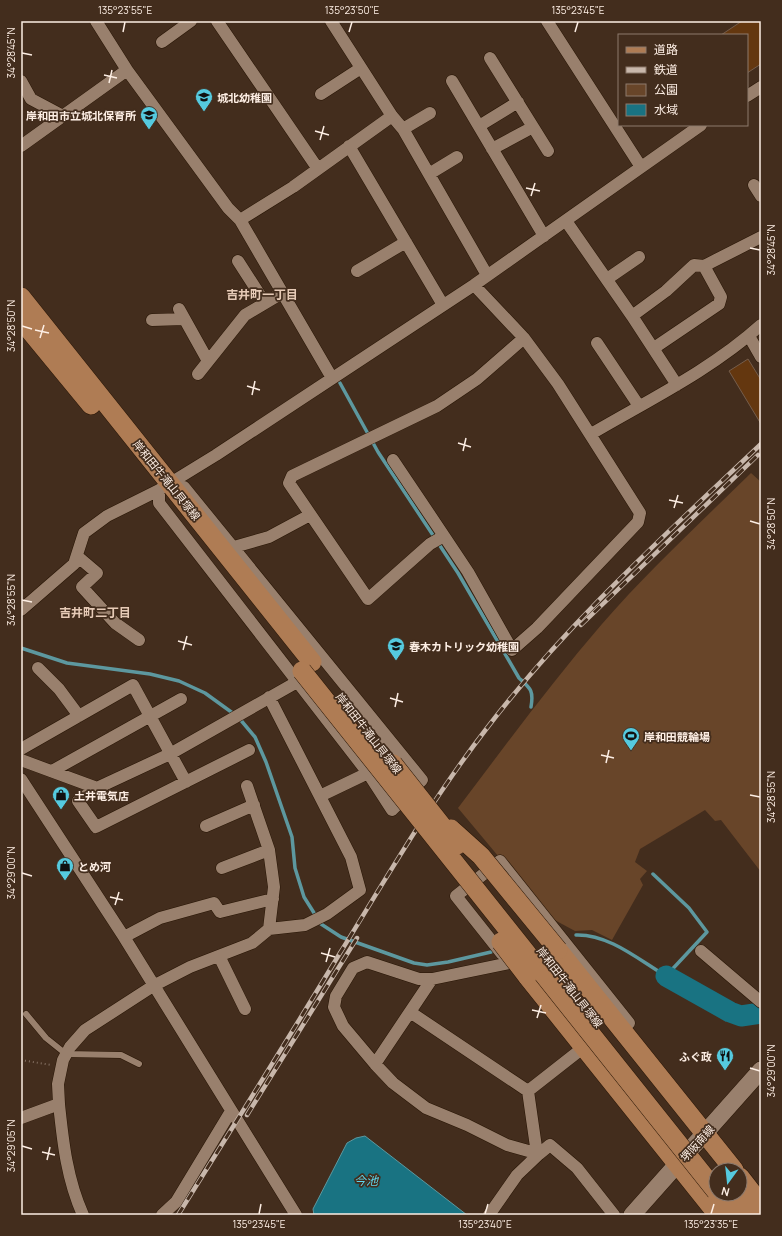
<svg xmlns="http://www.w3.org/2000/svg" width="782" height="1236" font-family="Manrope,'Noto Sans JP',sans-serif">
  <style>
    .green { fill: #684529 }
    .water { fill: #197382; stroke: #5d989f }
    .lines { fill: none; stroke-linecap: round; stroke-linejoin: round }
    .stream { stroke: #5d989f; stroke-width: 3.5 }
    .river { stroke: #197382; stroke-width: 21 }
    .building { fill: #64370f; stroke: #755d4b }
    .service-casing { stroke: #281505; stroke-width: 7 }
    .minor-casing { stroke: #281505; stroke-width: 13 }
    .secondary-casing { stroke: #281505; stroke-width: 18 }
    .primary-casing { stroke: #281505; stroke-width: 20 }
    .path { stroke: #836f61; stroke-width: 2; stroke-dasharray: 1 3; stroke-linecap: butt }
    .service { stroke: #99806d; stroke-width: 6 }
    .minor { stroke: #99806d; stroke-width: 12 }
    .secondary { stroke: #99806d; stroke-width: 17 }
    .primary { stroke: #af7c54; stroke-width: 19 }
    .rail-casing { stroke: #c8b7ab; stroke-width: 4.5 }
    .rail { stroke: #432d1d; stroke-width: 3; stroke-dasharray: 9; stroke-linecap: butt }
    .primary-bridge-casing { stroke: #281505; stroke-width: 20; stroke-linecap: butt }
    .primary-bridge { stroke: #af7c54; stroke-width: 19 }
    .ticks { fill: none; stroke: #fdeee4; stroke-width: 1.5 }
    .labels { text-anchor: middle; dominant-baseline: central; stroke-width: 3.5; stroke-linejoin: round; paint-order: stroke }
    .poi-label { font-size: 11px; font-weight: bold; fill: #fdeee4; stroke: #432d1d; text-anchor: start }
    .street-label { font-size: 11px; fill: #fdeee4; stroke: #432d1d }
    .neighbourhood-label { font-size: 12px; font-weight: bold; fill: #e6cab6; stroke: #432d1d }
    .water-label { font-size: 12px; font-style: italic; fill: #5ed8ef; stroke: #432d1d }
    .neatline { fill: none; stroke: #fdeee4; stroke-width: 1.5 }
    .ticks-label { font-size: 10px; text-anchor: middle; fill: #fdeee4 }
  </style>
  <rect width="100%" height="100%" fill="#432d1d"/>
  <!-- green -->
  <path class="green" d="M751,473L761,482V872L721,820L715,821L705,810L640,849L635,862L647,871L640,879L643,885L612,940L592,930L575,931L549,917L458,808C505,746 551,683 602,624C648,571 700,523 751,473Z"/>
  <!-- water -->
  <path class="water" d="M365,1136L467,1215H314L313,1209L347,1143L356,1138Z"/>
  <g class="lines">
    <!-- stream -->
    <path class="stream" d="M340,383L378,452L458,573L519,678C530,688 534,690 531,707
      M21,648L67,663L150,674L179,681L205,693L234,714
      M239,718L255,737L266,762L292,837L295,868L304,897L321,924L341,937L414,963L427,965L448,962L491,952
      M576,935C609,934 639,960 666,976L707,932L689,908L653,874"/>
    <!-- river -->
    <path class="river" d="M666,976L730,1012L741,1016L761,1013"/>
  </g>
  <!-- building -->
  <path class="building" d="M742,21H761V64L747,73V35H721Z
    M748,359L761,380V424L729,371Z"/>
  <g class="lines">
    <defs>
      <path id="service" d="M26,1014L46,1038L66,1054L121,1055L139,1064"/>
      <path id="minor" d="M96,21L127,70L228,208L240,220L293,187L392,116
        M217,21L318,169
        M331,21L392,116L403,129L487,275
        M547,21L641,167
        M162,42L191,21
        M490,58L548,151
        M21,81L31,99L63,116
        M452,81L544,236
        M321,94L361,68
        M747,96L761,87
        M479,126L518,102
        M403,129L430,113
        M21,146L127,70
        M349,146L443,305
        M492,149L533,127
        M429,174L457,157
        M754,185L761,196
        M240,220L332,378
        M566,221L632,316L677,385
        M238,261L265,303
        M357,271L406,242
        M607,279L639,257
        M474,285L524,338L558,384L640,513L638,522L537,628L512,650L468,572L444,536L430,544L368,599L289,483L292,476L437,406L477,379L524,338
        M179,309L208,361
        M632,316L666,291L694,265L704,266
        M152,320L184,319
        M749,336L761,357
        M597,343L639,406
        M654,348L719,304L721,297L704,266L761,237
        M198,374L245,315L282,293
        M591,434C649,400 711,370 761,325
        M393,460L444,536
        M159,490V503L368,773L392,810L422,780L184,487
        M234,547L269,537L310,515
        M77,556L97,573L82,587L115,623L139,640
        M21,610L74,564L84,533L107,516L159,490L216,455L474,285L701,125
        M38,668L59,689L79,716
        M269,697L351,857L360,890L327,914L305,925L269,929
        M21,749L133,685L186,782
        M364,758L388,738
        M21,760L97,788L170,754L297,682
        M52,771L181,699
        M21,779L124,937L296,1215
        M97,788L78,801L96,827L249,750
        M320,796L368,773
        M206,826L254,805
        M222,868L269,850
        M124,937L160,918L214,903L220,912L273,899
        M701,951L761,1002
        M502,954L456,896L500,861L629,1023
        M219,956L245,1009
        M509,963L432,979H419L367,962L353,968L336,996L334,1007L343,1026L375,1064L393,1083L426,1108L467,1125L507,1145L539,1154L550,1145L577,1168L614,1215
        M410,1012L528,1091
        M375,1064L432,979
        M59,1104C63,1143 67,1179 83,1215
        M21,1118L59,1104L58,1084L63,1060L70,1047L85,1030L153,986L190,967L252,943L269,929L274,887L269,850L247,786
        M162,1215L176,1202L231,1111
        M489,1215L517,1175L539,1154L536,1147L528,1091L579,1051"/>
      <path id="secondary" d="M632,1215L761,1070"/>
      <path id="primary" d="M21,297L312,662
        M21,320L91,405
        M558,950L734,1170
        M527,976L718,1215
        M740,1177L761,1204
        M718,1194L735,1215
        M735,1194L751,1215"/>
    </defs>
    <!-- service casing -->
    <use href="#service" class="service-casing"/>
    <!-- minor casing -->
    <use href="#minor" class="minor-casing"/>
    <!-- secondary casing -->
    <use href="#secondary" class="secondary-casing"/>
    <!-- primary casing -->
    <use href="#primary" class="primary-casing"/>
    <!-- path -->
    <path class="path" d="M21,1060L51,1065"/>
    <!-- service -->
    <use href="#service" class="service"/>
    <!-- minor -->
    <use href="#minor" class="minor"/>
    <!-- secondary -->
    <use href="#secondary" class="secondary"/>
    <!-- primary -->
    <use href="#primary" class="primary"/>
    <defs>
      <path id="rail" d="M581,625L758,455
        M247,1115L357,938
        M178,1215C232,1128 287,1041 340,953C387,877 432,799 487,728C567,623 665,535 761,444"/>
    </defs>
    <!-- rail casing -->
    <use href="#rail" class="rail-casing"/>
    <!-- rail -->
    <use href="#rail" class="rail"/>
    <defs>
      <path id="primary-bridge" d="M302,671L716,1191
        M393,764L457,845
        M451,829L481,856L558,950
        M501,942L527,976"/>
    </defs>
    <!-- primary-bridge casing -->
    <use href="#primary-bridge" class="primary-bridge-casing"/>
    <!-- primary-bridge -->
    <use href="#primary-bridge" class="primary-bridge"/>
  </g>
  <!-- ticks -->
  <path class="ticks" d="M123,32L125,22M349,32L352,22M575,32L578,22M22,53L32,55M104,75L117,78M109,83L112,70M315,131L329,135M320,140L324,126M526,188L540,191M531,196L535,183M750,248L760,250M22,326L32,329M35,330L49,333M40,338L44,325M247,386L260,390M252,395L255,381M458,443L471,447M463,451L466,438M669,500L683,503M674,508L678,495M750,521L760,524M22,600L32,602M178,641L192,645M183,650L187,636M390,698L403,702M395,707L398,693M601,755L614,758M606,763L609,750M750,795L760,797M22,873L32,876M110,897L123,900M115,905L119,892M321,953L335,957M326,962L330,948M532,1010L546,1013M537,1018L541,1005M750,1068L760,1071M22,1146L32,1149M42,1152L55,1155M47,1160L50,1147M259,1214L261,1204M485,1214L488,1204M711,1214L714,1204"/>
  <!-- icons -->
  <defs>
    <symbol id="school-pin" viewBox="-11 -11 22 30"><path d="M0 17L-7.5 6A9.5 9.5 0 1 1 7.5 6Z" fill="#55cadf" stroke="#432d1d"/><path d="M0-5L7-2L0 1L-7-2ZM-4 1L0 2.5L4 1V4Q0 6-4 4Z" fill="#111"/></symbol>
    <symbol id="stadium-pin" viewBox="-11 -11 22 30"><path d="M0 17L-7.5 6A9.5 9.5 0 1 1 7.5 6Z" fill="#55cadf" stroke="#432d1d"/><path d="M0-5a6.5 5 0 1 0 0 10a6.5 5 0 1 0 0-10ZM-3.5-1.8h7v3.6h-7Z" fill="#111"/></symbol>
    <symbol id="shop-pin" viewBox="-11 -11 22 30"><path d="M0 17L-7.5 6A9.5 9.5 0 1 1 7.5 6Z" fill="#55cadf" stroke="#432d1d"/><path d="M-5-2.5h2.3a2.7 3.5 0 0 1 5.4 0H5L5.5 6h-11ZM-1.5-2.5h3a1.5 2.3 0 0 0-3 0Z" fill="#111"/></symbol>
    <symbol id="restaurant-pin" viewBox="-11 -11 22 30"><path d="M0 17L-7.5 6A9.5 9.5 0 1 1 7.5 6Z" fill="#55cadf" stroke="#432d1d"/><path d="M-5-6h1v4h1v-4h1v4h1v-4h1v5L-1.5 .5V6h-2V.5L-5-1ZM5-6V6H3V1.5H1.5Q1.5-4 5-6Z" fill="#111"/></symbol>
  </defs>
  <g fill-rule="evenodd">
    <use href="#school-pin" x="194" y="87" width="20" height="27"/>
    <use href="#school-pin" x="139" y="105" width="20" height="27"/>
    <use href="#school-pin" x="386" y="636" width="20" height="27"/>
    <use href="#stadium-pin" x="621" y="726" width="20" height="27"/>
    <use href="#shop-pin" x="51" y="785" width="20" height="27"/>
    <use href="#shop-pin" x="55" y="856" width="20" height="27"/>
    <use href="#restaurant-pin" x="715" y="1046" width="20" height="27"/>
  </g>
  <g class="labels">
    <!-- poi labels -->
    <g class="poi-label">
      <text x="217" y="97">城北幼稚園</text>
      <text x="136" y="115" text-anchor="end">岸和田市立城北保育所</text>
      <text x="409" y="646">春木カトリック幼稚園</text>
      <text x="644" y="736">岸和田競輪場</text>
      <text x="74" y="795">土井電気店</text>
      <text x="78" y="866">とめ河</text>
      <text x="712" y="1056" text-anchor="end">ふぐ政</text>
    </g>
    <!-- street labels -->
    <g class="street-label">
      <text transform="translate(167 480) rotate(51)">岸和田牛滝山貝塚線</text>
      <text transform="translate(369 733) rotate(52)">岸和田牛滝山貝塚線</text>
      <text transform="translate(570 987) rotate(52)">岸和田牛滝山貝塚線</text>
      <text transform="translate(697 1143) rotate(-48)">堺阪南線</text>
    </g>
    <!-- neighbourhood labels -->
    <g class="neighbourhood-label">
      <text x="262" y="294">吉井町一丁目</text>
      <text x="95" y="612">吉井町二丁目</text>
    </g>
    <!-- water labels -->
    <g class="water-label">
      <text x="366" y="1180">今池</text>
    </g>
  </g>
  <!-- border -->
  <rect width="782" height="1236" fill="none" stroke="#432d1d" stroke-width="44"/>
  <!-- legend -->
  <rect x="618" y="34" width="130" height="92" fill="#432d1d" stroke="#8d7a6d"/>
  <rect x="626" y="47" width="20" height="6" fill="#af7c54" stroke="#8d7a6d"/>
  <text x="654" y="54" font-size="12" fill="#fdeee4">道路</text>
  <rect x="626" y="67" width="20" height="6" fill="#c8b7ab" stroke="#8d7a6d"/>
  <text x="654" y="74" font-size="12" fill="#fdeee4">鉄道</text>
  <rect x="626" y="84" width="20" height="12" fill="#684529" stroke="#8d7a6d"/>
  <text x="654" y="94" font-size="12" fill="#fdeee4">公園</text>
  <rect x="626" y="104" width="20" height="12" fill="#197382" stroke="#8d7a6d"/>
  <text x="654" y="114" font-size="12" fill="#fdeee4">水域</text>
  <!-- north arrow -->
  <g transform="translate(728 1182) rotate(195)"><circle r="19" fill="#432d1d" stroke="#8d7a6d"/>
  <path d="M0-3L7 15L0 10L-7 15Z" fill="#55cadf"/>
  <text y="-6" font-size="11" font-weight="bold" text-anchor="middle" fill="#fdeee4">N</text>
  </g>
  <rect x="22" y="22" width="738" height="1192" class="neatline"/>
  <g class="ticks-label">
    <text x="125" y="14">135°23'55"E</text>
    <text x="352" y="14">135°23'50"E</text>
    <text x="578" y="14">135°23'45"E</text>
    <text transform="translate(11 53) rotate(-90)" y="4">34°28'45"N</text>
    <text transform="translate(771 250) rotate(-90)" y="4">34°28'45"N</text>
    <text transform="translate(11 326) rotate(-90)" y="4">34°28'50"N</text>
    <text transform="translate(771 524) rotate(-90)" y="4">34°28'50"N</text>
    <text transform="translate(11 600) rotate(-90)" y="4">34°28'55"N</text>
    <text transform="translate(771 797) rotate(-90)" y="4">34°28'55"N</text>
    <text transform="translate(11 873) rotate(-90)" y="4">34°29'00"N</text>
    <text transform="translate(771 1071) rotate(-90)" y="4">34°29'00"N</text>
    <text transform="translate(11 1146) rotate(-90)" y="4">34°29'05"N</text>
    <text x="259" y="1228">135°23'45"E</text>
    <text x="485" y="1228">135°23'40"E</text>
    <text x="711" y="1228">135°23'35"E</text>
  </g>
</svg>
